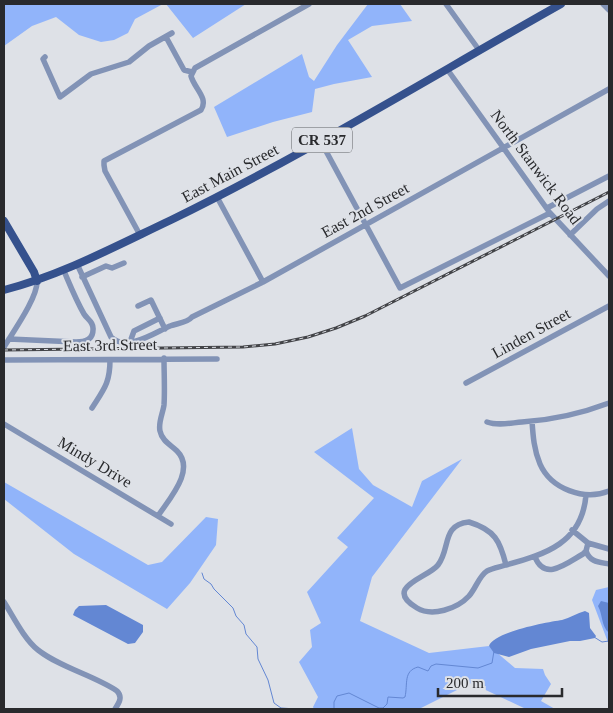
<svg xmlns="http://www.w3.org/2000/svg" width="613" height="713" font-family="'Times New Roman',serif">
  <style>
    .green { fill: #91b4fa }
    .water { fill: #6387d3 }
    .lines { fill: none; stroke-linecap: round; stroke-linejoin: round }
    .stream { stroke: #6387d3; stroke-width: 1 }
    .minor { stroke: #8293b6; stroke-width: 5.5 }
    .major { stroke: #35518d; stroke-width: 8 }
    .rail-casing { stroke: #434448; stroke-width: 3 }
    .rail { stroke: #dee1e7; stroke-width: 1; stroke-dasharray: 4; stroke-linecap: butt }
    .labels { text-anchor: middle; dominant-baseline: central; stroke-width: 4; stroke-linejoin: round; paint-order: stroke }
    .shield { fill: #dee1e7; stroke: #5f6165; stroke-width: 1 }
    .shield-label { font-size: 15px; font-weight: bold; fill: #292a2d }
    .street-label { font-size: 16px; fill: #292a2d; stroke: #dee1e7 }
  </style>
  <rect width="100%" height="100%" fill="#dee1e7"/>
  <!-- green -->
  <path class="green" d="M4,4H163L135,19L128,33L114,40L101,42L79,35L56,17L32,26L4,46Z
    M166,4H246L193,38Z
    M368,4H400L412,21L372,26L348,40L372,77L334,84L315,89L312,112L273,122L227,137L214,107L302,54L309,77L314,81L337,45Z
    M352,428L359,469L373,485L412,507L422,481L462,459L372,577L360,621L429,653L489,646L515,668L543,669L545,675L551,684L541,701L555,709H526L471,683L419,709H314L313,707L318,697L299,662L312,647L310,630L321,623L307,592L348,547L337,538L374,498L314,452Z
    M4,482L148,565L162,562L206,517L218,519L216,545L190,583L167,609L74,554L4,499Z
    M609,587V645L592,600L596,590Z"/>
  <!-- water -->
  <path class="water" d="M601,601L609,603V633C601,626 603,615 598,606Z
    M106,605L143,625V632L135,643L128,644L73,615L75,610L79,606Z
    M585,611L589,613L590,628L596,636L595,638L580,641H570L531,649L509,657L494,653L489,646C493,632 548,622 562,620C570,618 577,613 585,611Z"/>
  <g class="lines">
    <!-- stream -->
    <path class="stream" d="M202,573L204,579L211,584L214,589L233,608L236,616L244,625L246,634L257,647L258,659L268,680L274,703L281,708L296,709
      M594,637L602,642L609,641
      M334,709V702L337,696L349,693L379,708H383L387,704L388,697L403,698L405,697C408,684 403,671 418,667L428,671L431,666L436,664L478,668L492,663L494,651"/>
    <!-- minor -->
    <path class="minor" d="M446,4L479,50
      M603,4L609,10
      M166,37L184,70L192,72
      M45,57L43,59L60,97L91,74L129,62L149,46L172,33
      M447,69L550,213L609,276
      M320,140L400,288L550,213
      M217,197L263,282
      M547,208L609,176
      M140,235L105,171L104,165V161L201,110C209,98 194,88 191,76L195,68L309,4
      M570,235L597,209L609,201
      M77,264L111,337C127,352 154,333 170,326C178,323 187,323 192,317L263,282L609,89
      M82,277L106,266L112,268L124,263
      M138,306L151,300L165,329
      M9,339L76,342C84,342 93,340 93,330C94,322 87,319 84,314C76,300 70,285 64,271
      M130,342L134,331L160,318
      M4,347C13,332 38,297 37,281
      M4,360L217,359
      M466,383L609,306
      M92,408C104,389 110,383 110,360
      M532,421C533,436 534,450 540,464C551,489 584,501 609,491
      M487,422C498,426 510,423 522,422C553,420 580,414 609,403
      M4,424L171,524
      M158,516C169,499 196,470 177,451C171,445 162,441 160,431C158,422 163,413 164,405C165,389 164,373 164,358
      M469,522C495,530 500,541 506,565C500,567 493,568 487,571C479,576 476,588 469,596C457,609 432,617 417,608C382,587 428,578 438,565C451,548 441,525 469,522Z
      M588,543L609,549
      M586,551C590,562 598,562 609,564
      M535,557C545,582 567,563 583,554L586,551L588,543L572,530
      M506,565C546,554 582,543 586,495
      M4,602C13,616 24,639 38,650C61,668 93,675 117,691C123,697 119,703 115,709"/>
    <!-- major -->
    <path class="major" d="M4,221L34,272L37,281
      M4,290C62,275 116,246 171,220C304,155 431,77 561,4"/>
    <defs>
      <path id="rail" d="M4,350L243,347L275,344L308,337L336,328L365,316L609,192"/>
    </defs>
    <!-- rail casing -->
    <use href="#rail" class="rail-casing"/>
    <!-- rail -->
    <use href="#rail" class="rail"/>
  </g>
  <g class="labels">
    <!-- shield labels -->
    <rect class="shield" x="292" y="127.5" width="60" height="25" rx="4"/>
    <g class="shield-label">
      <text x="322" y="140">CR 537</text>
    </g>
    <!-- street labels -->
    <g class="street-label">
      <text transform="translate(536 167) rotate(53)">North Stanwick Road</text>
      <text transform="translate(230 173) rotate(-28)">East Main Street</text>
      <text transform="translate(365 210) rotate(-29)">East 2nd Street</text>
      <text transform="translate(531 333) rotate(-29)">Linden Street</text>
      <text transform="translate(110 345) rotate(-1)">East 3rd Street</text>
      <text transform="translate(95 462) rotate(31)">Mindy Drive</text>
    </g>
  </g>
  <!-- border -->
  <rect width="613" height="713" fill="none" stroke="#292a2d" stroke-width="10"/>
  <!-- scale -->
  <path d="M438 688v8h124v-8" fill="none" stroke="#292a2d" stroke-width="2.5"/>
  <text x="446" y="688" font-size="15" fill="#292a2d" stroke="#dee1e7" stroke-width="4" paint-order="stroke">200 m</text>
</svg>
